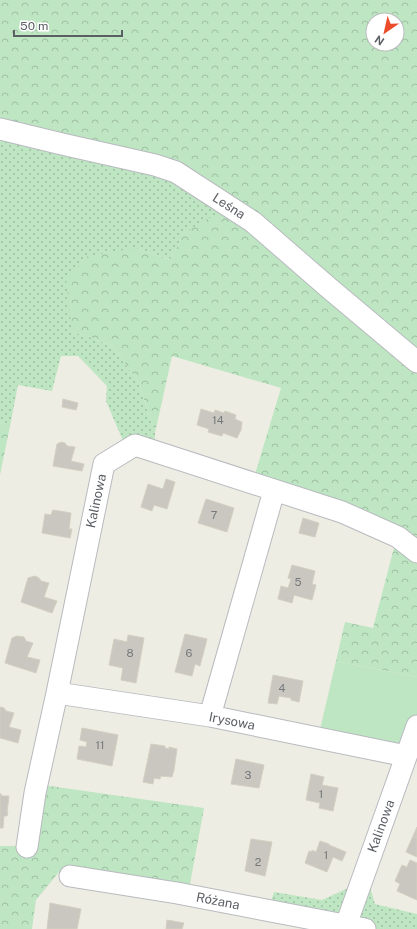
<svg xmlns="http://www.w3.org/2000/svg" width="417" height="929" font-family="'Public Sans',sans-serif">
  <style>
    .grass { fill: url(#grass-dots) }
    .forest { fill: url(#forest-crowns); fill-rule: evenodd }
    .green { fill: #bee6c2 }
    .building { fill: #c9c7c0; stroke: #d3cfc1 }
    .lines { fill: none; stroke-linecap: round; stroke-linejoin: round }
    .minor-casing { stroke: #b8babf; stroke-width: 23 }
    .minor { stroke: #fff; stroke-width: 21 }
    .labels { text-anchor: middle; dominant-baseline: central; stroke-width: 3.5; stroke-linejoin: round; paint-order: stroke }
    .number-label { font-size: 11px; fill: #76787b }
    .street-label { font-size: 13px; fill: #5b5e64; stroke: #fff }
  </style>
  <defs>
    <pattern id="grass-dots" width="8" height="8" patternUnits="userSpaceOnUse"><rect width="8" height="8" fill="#bee6c2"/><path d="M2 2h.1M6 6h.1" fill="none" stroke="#9dbea1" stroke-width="1.8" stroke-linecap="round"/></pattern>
    <pattern id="forest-crowns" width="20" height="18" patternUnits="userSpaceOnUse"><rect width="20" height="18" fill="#bee6c2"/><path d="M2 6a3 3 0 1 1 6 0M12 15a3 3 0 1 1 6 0" fill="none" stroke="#9dbea1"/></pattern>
  </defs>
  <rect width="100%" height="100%" fill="#eeede3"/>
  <!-- grass -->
  <path class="grass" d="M0,129L119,156L239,213L184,233L170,260L137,248L72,332L90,337L112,346L138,381L155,433V452L127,450L106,401L107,386L78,356H61L52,391L18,385L10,426L0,422Z
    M365,870L375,904L417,914V929H365L268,911L274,892L322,900L346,889L362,880Z"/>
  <!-- forest -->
  <path class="forest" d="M0,0H417V677L336,661L345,622L373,628L396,540L252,484L281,388L172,356L155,433L138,381L112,346L90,337L72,332L66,279L88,256L137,248L170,260L184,233L209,218L238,213L166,168L0,129ZM373,20H397V44H373Z
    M0,422L10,426L0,475Z
    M36,784L204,808L188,895L59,872L36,900L32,929H0V846H27Z"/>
  <!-- green -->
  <path class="green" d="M336,661L417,677V726L406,756L318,738Z"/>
  <!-- building -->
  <path class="building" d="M63,399L78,403L76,410L62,407Z
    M201,409L214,413L215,410L224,413L225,411L236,415L235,419L242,422L241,430L237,438L223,433L222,436L208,432L209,429L197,425Z
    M61,442L65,443L67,446L75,447L71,461L84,464L82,471L53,466L57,444Z
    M166,479L175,482L167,509L154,505L152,511L141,507L148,484L163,489Z
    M206,499L234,508L227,532L198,523Z
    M53,510L71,513L69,529H72L70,538L42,533L45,514L51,515Z
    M303,518L319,523L315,537L299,533Z
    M292,565L315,571L312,584L316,585L312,600L294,595L292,603L278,599L281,586L288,588L291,579L288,578Z
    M35,576L39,578L41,581L49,583L44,597L57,601L52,613L21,602L28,578Z
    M185,634L207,639L200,666L195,664L192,676L175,672Z
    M128,635L144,638L136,683L121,680L123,668L109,665L114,639L127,642Z
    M17,636L24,637L26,641L33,643L27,657L40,660L36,673L5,663L12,638Z
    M273,675L303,681L299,702L291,700V698L279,696L277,704L268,703Z
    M0,707L4,708L6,711L14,713L9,727L21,730L18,743L0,738Z
    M82,728L118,735L112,766L77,759L79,746L86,747L87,742L80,740Z
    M151,744L165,746V748L169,749V747L177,749L174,770L172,777L161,776L160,779L154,778L153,784L143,782Z
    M236,759L264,765L259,788L231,784Z
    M311,774L324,777L322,785L338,788L333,811L319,808L320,803L306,800Z
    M0,793L2,796H9L7,812H8L7,816H4L3,828H0Z
    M417,827V837L413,836Z
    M413,836L417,837V857L406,852Z
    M251,839L272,842L265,876L245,871Z
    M320,841L329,844V845L346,852L342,861L333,857L327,872L305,863L309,851L312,852V850L316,852Z
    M410,860L417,863V900L397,891L400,884L395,881L402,865L407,867Z
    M50,903L81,909L77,929H47Z
    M167,920L184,923L182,929H166Z"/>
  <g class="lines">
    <defs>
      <path id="minor" d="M0,129L62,144L155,165L176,172L253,222L329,288L417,362
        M57,693L210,716L406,756
        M210,716L274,491
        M27,847L35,793L57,693L104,464L135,445L342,512L398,537L417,552
        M70,876L177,893L365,929
        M346,925L417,726"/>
    </defs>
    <!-- minor casing -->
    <use href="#minor" class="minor-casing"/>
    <!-- minor -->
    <use href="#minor" class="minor"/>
  </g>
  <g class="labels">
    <!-- number labels -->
    <g class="number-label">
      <text x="218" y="420">14</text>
      <text x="214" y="515">7</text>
      <text x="298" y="582">5</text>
      <text x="130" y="653">8</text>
      <text x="189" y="653">6</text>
      <text x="282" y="688">4</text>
      <text x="100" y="745">11</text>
      <text x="248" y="775">3</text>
      <text x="321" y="794">1</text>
      <text x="326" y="855">1</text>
      <text x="258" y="862">2</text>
    </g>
    <!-- street labels -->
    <g class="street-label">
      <text transform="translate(229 206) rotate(33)">Leśna</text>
      <text transform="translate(96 501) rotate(-78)">Kalinowa</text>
      <text transform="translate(232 721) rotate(11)">Irysowa</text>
      <text transform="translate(381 826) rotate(-70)">Kalinowa</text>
      <text transform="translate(218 901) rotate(11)">Różana</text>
    </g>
  </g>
  <!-- north arrow -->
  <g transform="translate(385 32) rotate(214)"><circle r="19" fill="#ffffff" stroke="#bdbfc1"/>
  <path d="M0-3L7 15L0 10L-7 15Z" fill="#ed4c2a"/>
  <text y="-6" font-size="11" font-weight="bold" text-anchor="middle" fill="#5b5e64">N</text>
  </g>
  <!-- scale -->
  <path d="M14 30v6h108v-6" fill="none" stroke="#5b5e64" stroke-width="2"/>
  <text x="20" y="30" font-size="12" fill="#5b5e64" stroke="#ffffff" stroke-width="3" paint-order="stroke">50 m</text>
</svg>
